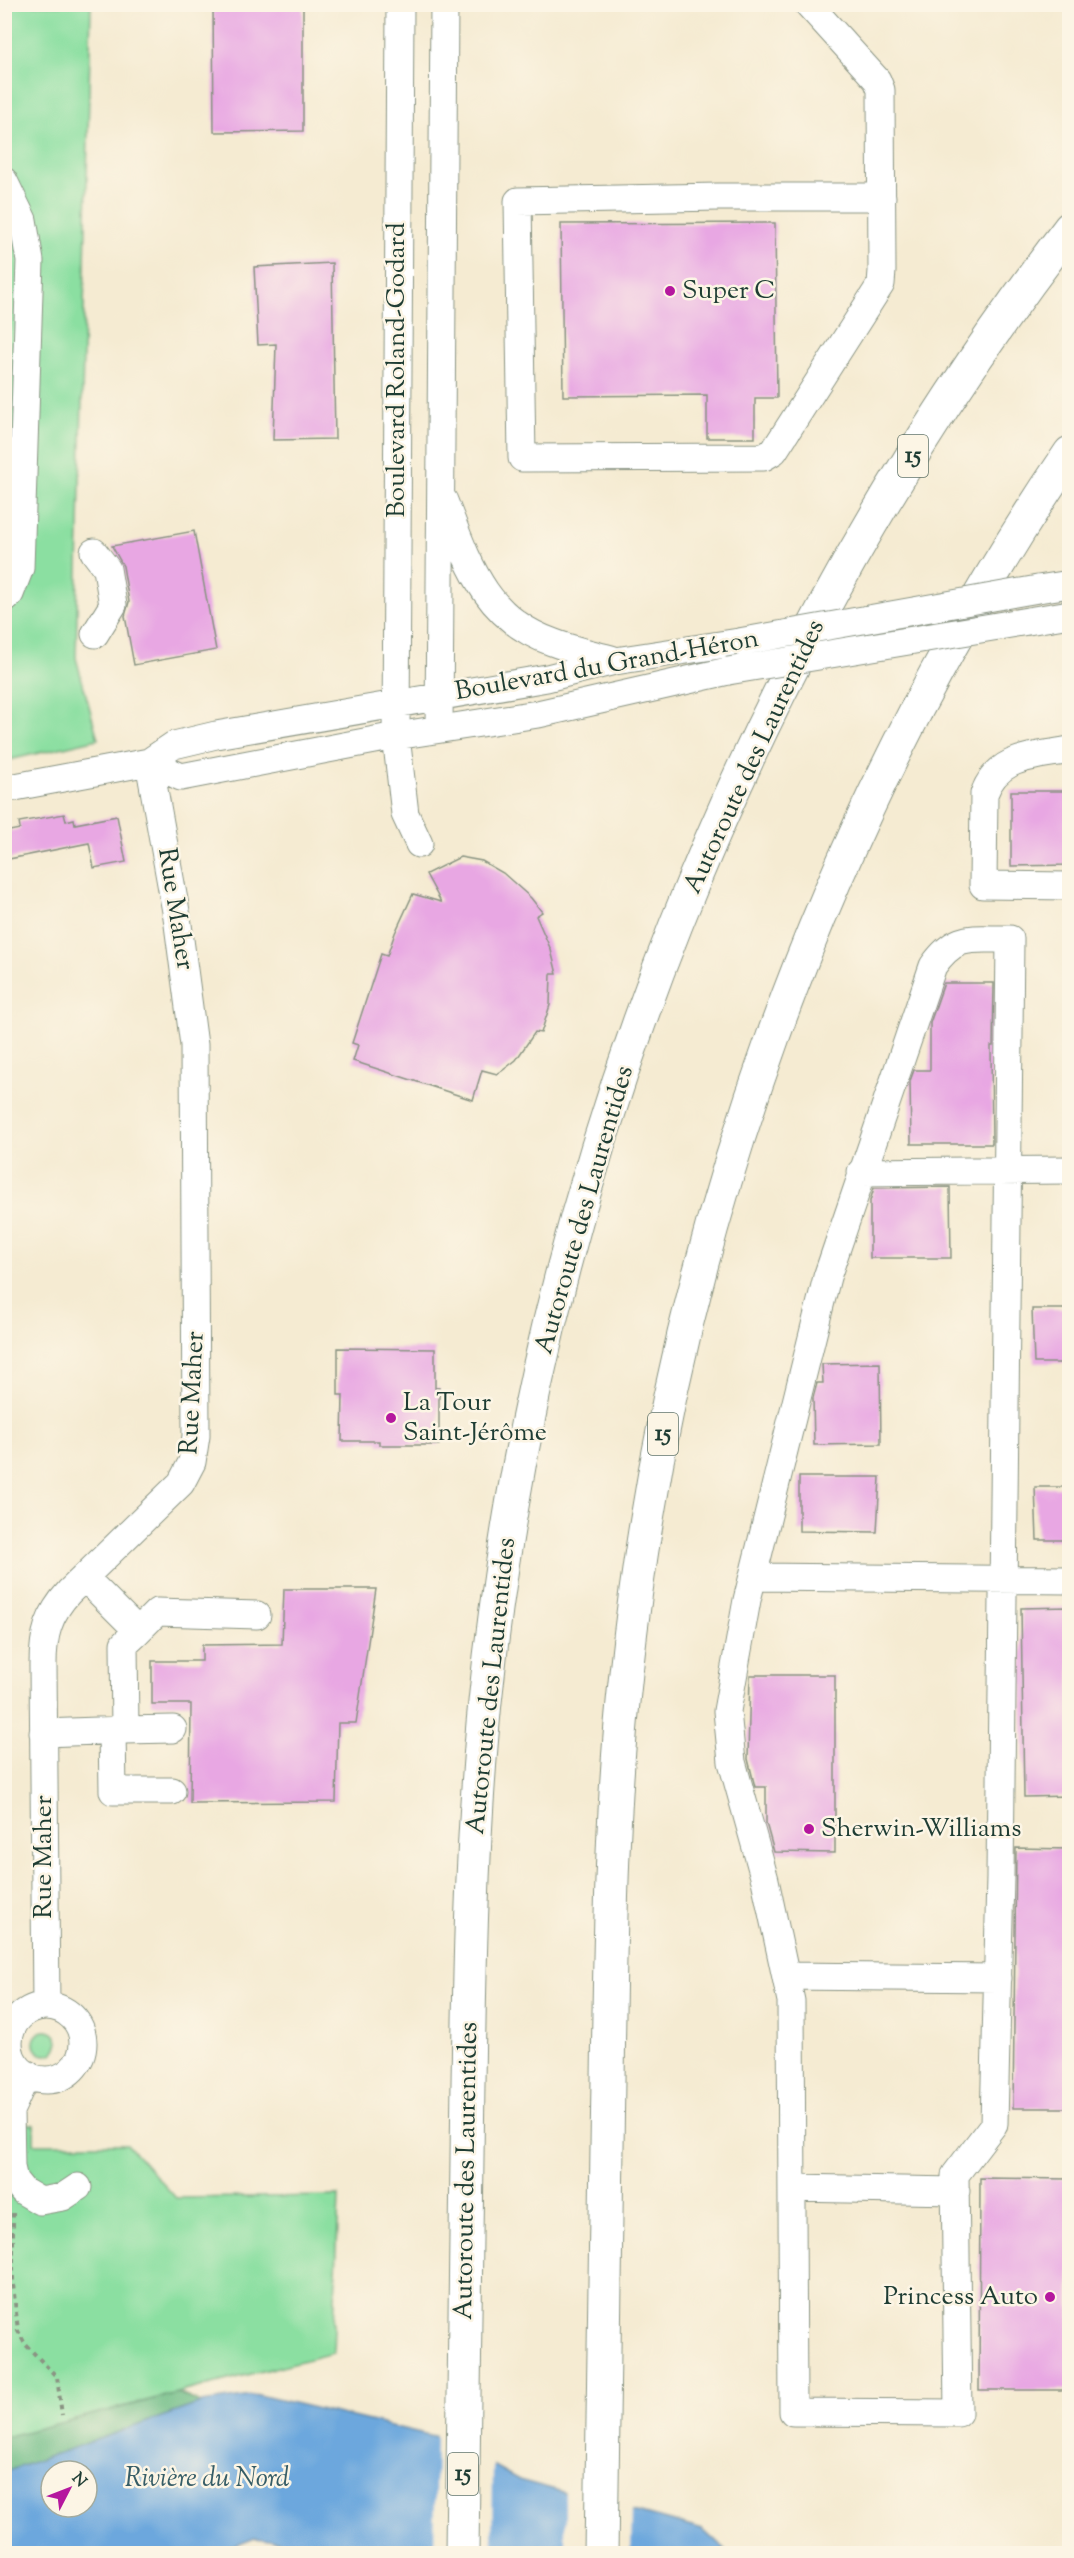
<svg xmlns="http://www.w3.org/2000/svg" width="1074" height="2558" font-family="'Sorts Mill Goudy',serif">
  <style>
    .green { fill: #8bdfa1; stroke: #558e6a; stroke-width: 1.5 }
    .forest { fill: #70be87; stroke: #487e5e; stroke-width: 1.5 }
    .water { fill: #6ca7dd; stroke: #467288; stroke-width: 1.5; fill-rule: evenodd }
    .pier { fill: #f5ebd2 }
    .building { fill: #e8a7e3 }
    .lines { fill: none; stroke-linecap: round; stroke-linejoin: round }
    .minor-casing { stroke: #8a9483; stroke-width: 29 }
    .highway-casing { stroke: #8a9483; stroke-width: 35 }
    .path { stroke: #8a9483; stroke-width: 4; stroke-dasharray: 4.5 4.5; stroke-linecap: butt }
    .minor { stroke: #fff; stroke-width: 27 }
    .highway { stroke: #fff; stroke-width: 33 }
    .minor-bridge-casing { stroke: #8a9483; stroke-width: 29; stroke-linecap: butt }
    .minor-bridge { stroke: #fff; stroke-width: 27 }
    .poi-dot { fill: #b5179e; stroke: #fcf5e5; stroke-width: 2 }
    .labels { text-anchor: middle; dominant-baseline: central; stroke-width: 5; stroke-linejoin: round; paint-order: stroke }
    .shield { fill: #fcf5e5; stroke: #617469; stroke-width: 1.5 }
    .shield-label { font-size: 24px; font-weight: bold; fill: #1f3d34 }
    .poi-label { font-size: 26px; fill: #1f3d34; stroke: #fcf5e5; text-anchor: start }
    .street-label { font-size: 26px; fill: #1f3d34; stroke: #fcf5e5 }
    .water-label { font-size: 27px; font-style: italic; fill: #365d67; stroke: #fcf5e5 }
  </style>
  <rect width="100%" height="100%" fill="#fcf5e5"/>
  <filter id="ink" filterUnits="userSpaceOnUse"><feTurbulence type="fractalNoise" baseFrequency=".0167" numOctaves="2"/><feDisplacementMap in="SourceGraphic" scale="12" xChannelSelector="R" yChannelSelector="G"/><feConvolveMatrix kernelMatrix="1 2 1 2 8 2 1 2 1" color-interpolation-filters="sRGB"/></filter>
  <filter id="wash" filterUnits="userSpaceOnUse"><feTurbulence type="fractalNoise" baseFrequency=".008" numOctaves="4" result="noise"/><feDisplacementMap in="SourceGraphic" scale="24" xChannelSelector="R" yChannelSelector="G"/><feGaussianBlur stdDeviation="1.35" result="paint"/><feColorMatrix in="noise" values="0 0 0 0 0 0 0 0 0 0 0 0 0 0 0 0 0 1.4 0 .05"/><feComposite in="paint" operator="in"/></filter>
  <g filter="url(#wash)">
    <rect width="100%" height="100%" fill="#f5ebd2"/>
    <!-- green -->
    <path class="green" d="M4,5H91L76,658L98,739L5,761Z
      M34 2043a12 12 0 1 1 24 0a12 12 0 1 1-24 0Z
      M17,2122L34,2125V2144H127L176,2198L339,2196L333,2353L5,2437V2123Z"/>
    <!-- forest -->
    <path class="forest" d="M178,2393L201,2403L5,2472V2437Z"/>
    <!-- water -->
    <path class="water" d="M259,2395L446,2439L519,2480L703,2530L728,2553L371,2554L255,2538L217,2553L5,2554V2472L201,2403ZM51,2471H87V2507H51Z"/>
    <!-- pier -->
    <path class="pier" d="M436,2434L447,2436L493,2462L492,2554L434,2553Z
      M565,2490L632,2508L631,2554L565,2553Z"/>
    <g id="blocks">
      <!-- building -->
      <path class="building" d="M213,4H303V131L214,132Z
        M775,223L777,398H755V438H707V395L563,396L561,224Z
        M332,263L335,439L273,440L276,344L258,345L254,267Z
        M194,531L216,650L134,665L125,616L129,602L123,566L112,546Z
        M1011,791H1070V865L1011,866Z
        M64,814L66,821L74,819L75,824L117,816L126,862L94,868L89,843L4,860V832L20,829L19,822Z
        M460,857L482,861L503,873L531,898L542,912L536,916L551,950L557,974H551L550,1005L541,1033L535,1032L516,1060L502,1071L497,1074L482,1070L473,1100L353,1061L358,1045L352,1043L381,954L387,956L395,933L413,894L441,902L426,874Z
        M944,983H994L993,1046H991L992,1144H911L910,1081L914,1070H930V1023Z
        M950,1187L951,1258H870V1201L874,1188Z
        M1032,1309H1070V1363H1034Z
        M338,1348L435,1349V1388H439V1445H379V1441H342L343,1395H338Z
        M880,1363L881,1444L814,1445L813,1398L817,1383H823L822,1364Z
        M799,1477H880L877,1532L799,1531Z
        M1035,1487H1070V1540H1037Z
        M284,1589H376L356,1723H338L336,1802L190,1803L191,1704H152V1661H202V1645L282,1644Z
        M1070,1607V1796L1024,1797L1021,1608Z
        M750,1675H835V1853L774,1852L766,1823V1787H755L748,1759Z
        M1016,1848L1070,1849V2108H1013Z
        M980,2178L1070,2179V2390H979Z"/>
    </g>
  </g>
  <g filter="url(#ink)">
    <use href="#blocks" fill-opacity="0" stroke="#8a9483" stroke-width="1.5"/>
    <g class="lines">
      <defs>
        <path id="minor" d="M400,4L396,736L405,814L419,844
          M808,4L877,80L881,90L882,271L881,284L774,451L764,457L522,458L518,201L718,197H882
          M4,181L23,220L30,261L20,568L10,594L4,599
          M444,501C468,562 484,618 552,642C572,650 593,654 614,660
          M94,552L107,569L113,605L95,634
          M1038,589L1070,584
          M1028,621L1070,614
          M439,729L444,4
          M1070,750C1034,757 998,755 984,794L983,885L1070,886
          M149,762L181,777L396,736L538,714L728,671
          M4,789L149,762L174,745L216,735L547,678L615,661L739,642
          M1010,939L1000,1877L994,2124L955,2175L958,2413L793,2412L791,2001L765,1880L732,1762L727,1711L747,1600L827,1277L933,966C957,932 972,940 1010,939Z
          M861,1172L1070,1170
          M753,1577L1070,1580
          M138,1631L157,1612L257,1615
          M125,1730L173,1729
          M112,1731L113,1791H172
          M43,1733L125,1730L124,1644L138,1631L84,1577
          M786,1976L998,1978
          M46,2006L43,1665C43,1635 48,1615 69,1592L181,1483L192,1462L196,1436L194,1045L177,917L149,762
          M9 2043a37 37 0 1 1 74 0a37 37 0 1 1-74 0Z
          M27,2074L10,2111L11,2167L14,2180L23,2191L40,2201L63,2197L78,2187
          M792,2188L956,2191"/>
        <path id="highway" d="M462,2554C464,2422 466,2290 467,2158C469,2006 470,1854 485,1702C539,1172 745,651 1070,228
          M601,2554C603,2396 606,2238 608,2080C610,1944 611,1808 626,1673C672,1240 825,813 1070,453"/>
      </defs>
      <!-- minor casing -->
      <use href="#minor" class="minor-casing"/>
      <!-- highway casing -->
      <use href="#highway" class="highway-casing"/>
      <!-- path -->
      <path class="path" d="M13,2213V2284L18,2331L25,2344L57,2377L62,2415"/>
      <!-- minor -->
      <use href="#minor" class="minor"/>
      <!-- highway -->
      <use href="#highway" class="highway"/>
      <defs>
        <path id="minor-bridge" d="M739,642L1038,589
          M728,671L1028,621"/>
      </defs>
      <!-- minor-bridge casing -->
      <use href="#minor-bridge" class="minor-bridge-casing"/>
      <!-- minor-bridge -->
      <use href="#minor-bridge" class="minor-bridge"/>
    </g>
  </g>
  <!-- markers -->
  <g class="poi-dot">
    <circle cx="670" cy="291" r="6"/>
    <circle cx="391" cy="1418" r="6"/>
    <circle cx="809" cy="1829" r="6"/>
    <circle cx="1050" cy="2297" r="6"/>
  </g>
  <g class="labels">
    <!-- shield labels -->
    <g class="shield">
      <rect x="898" y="435" width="30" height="42" rx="4.5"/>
      <rect x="648" y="1413" width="30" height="42" rx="4.5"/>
      <rect x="448" y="2453" width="30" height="42" rx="4.5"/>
    </g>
    <g class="shield-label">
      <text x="913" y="456">15</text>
      <text x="663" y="1434">15</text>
      <text x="463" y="2474">15</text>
    </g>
    <!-- poi labels -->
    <g class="poi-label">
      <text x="682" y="291">Super C</text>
      <text x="403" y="1403">La Tour<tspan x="403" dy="30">Saint-Jérôme</tspan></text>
      <text x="821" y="1829">Sherwin-Williams</text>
      <text x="1038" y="2297" text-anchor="end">Princess Auto</text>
    </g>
    <!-- street labels -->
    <g class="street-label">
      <text transform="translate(397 370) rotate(-90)">Boulevard Roland-Godard</text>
      <text transform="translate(607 666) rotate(-10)">Boulevard du Grand-Héron</text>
      <text transform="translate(755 757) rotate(-65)">Autoroute des Laurentides</text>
      <text transform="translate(175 909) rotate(81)">Rue Maher</text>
      <text transform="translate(585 1210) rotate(-74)">Autoroute des Laurentides</text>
      <text transform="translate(193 1393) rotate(-87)">Rue Maher</text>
      <text transform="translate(492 1686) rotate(-84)">Autoroute des Laurentides</text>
      <text transform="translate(44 1857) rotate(-90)">Rue Maher</text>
      <text transform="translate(467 2171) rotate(-89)">Autoroute des Laurentides</text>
    </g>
    <!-- water labels -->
    <g class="water-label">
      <text x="207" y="2479">Rivière du Nord</text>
    </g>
  </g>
  <!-- margin -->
  <rect width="1074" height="2558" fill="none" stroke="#fcf5e5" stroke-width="24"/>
  <!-- north arrow -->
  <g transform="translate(69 2489) rotate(48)"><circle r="28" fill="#fcf5e5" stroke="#a4ab9e" stroke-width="1.5"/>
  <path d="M0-4.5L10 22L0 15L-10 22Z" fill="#b5179e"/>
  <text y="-9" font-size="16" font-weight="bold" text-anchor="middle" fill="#1f3d34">N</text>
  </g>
</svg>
